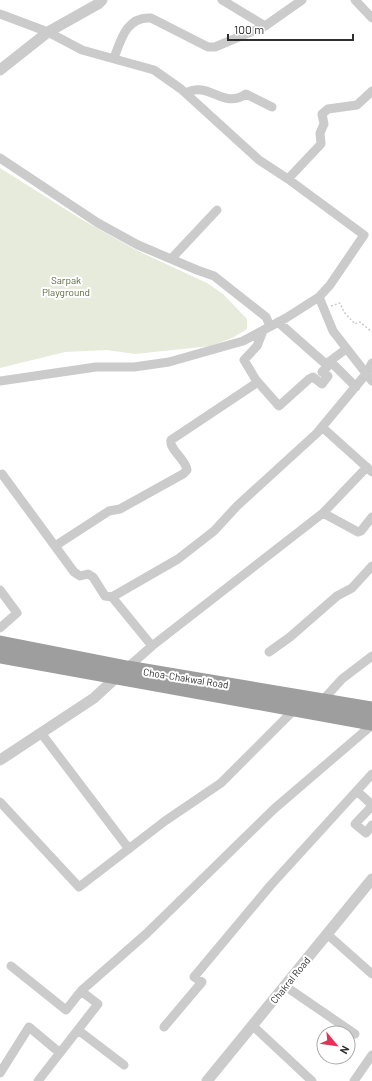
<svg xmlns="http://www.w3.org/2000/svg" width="372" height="1081" font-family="Barlow,sans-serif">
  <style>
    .park { fill: #e6ebdc }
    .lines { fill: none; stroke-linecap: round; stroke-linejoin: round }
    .path { stroke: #cbcbcb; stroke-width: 1.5; stroke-dasharray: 2 2; stroke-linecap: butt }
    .minor { stroke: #cbcbcb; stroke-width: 9 }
    .tertiary { stroke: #cbcbcb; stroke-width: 11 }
    .trunk { stroke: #9e9e9e; stroke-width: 15 }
    .labels { text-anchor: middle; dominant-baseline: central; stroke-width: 4; stroke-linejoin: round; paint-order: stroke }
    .park-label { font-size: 10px; fill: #58693c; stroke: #fff }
    .street-label { font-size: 10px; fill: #2e2e2e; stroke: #fff }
  </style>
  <rect width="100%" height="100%" fill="#fff"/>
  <!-- park -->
  <path class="park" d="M0,168L81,219L138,251L207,283L223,294L247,319V329L234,337L211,346L135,354L107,350L65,352L0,368Z"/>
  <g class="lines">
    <!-- path -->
    <path class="path" d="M331,306L340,303L344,312L355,324L360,322L372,332"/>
    <!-- minor -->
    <path class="minor" d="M222,0L265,26
      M355,0L372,18
      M0,14L48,32L82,50L154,70L181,89L259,160L288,179L364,235L330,285L319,297L286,318L243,341L169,362L134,367H96L0,381
      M114,58C121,39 127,16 151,18L208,47H215L265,26L302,0
      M186,93C188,92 192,90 195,90C212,87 226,108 246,94L272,107
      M0,158L98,223L138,245L197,270L214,276L266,317L270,326
      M288,179L321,144L320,133L324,124L322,114L328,109L357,105L372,91
      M171,259L217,210
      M319,297L333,331L372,381
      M263,331L257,346L244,360L256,380L279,406L309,379L313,377L322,384L328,376L322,372L328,366L278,322
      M330,361L356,387
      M326,364L346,349
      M322,427L372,472
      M2,474L74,572L80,576L88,574L93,577L105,596L112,597L152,646
      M323,513L358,532L361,531L372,517
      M55,546L109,511L120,509L183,474L187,470C186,459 169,450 171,440L258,382
      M0,590L17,613L0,628
      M112,597L178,559L214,531L237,506L317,433L366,374L372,363
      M269,652L290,637L337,596L352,588L372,566
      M127,668L152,646L323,513L367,467
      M322,701L342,679L372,656
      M41,733L129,849
      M357,791L372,805
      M0,802L79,887L165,821L221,783L294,710
      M372,806L355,824L366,833L372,825
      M327,934L372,974
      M11,966L66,1010L81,991L146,934L274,809L372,725
      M285,986L355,1034
      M253,1026L312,1081
      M164,1027L202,982L194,977L270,886L372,774
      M78,1030L124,1065
      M0,1073L29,1027L60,1053
      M38,1081L98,1004L81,991
      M354,1081L372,1055"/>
    <!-- tertiary -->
    <path class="tertiary" d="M0,70L48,32L98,4L102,0
      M0,760L94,698L121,673
      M207,1081L372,879"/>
    <!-- trunk -->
    <path class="trunk" d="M0,643L127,668L372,709
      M0,656L372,723"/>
  </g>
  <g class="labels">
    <!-- park labels -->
    <g class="park-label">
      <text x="66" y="280">Sarpak<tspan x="66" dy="12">Playground</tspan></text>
    </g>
    <!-- street labels -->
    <g class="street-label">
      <text transform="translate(186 678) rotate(9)">Choa-Chakwal Road</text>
      <text transform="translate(290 980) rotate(-51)">Chakral Road</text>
    </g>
  </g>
  <!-- north arrow -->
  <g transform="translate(336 1045) rotate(119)"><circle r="19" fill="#ffffff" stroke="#ababab"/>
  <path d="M0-3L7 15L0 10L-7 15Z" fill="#e33259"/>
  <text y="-6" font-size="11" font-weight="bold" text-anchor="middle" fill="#2e2e2e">N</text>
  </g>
  <!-- scale -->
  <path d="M228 34v6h125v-6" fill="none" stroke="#2e2e2e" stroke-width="2"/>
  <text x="234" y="34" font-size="12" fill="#2e2e2e" stroke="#ffffff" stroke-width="3" paint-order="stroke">100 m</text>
</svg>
